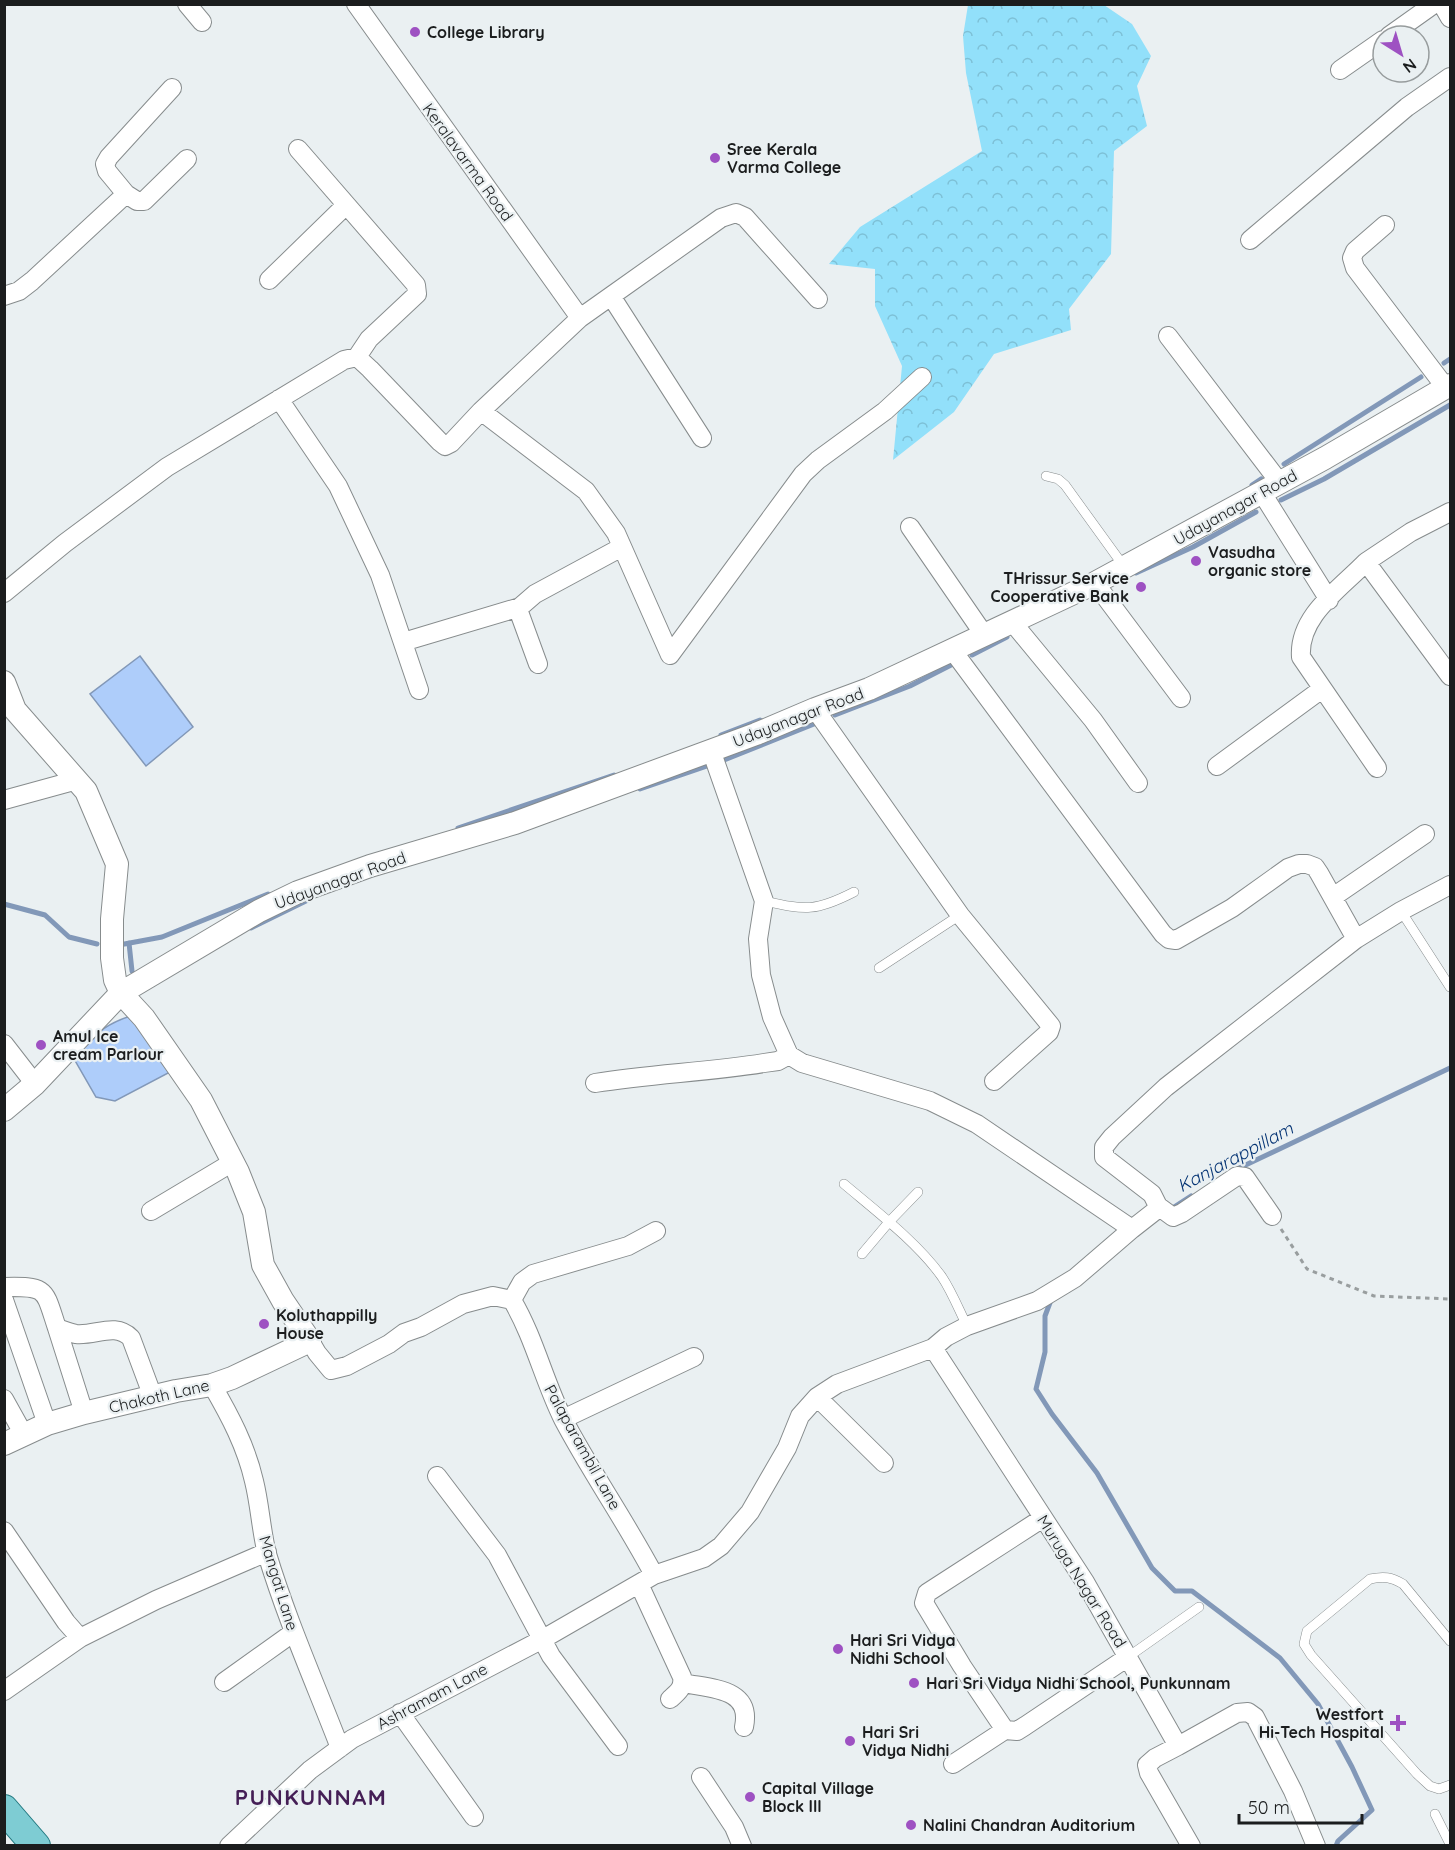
<svg xmlns="http://www.w3.org/2000/svg" width="1455" height="1850" font-family="Quicksand,sans-serif">
  <style>
    .forest { fill: url(#forest-crowns) }
    .water { fill: #aecdfa; stroke: #8298b8; stroke-width: 1.5 }
    .lines { fill: none; stroke-linecap: round; stroke-linejoin: round }
    .stream { stroke: #8298b8; stroke-width: 5 }
    .service-casing { stroke: #878c8d; stroke-width: 10 }
    .minor-casing { stroke: #878c8d; stroke-width: 20 }
    .tertiary-casing { stroke: #878c8d; stroke-width: 24 }
    .primary-casing { stroke: #237980; stroke-width: 30 }
    .path { stroke: #999e9f; stroke-width: 3; stroke-dasharray: 4.5 4.5; stroke-linecap: butt }
    .service { stroke: #fff; stroke-width: 9 }
    .minor { stroke: #fff; stroke-width: 18 }
    .tertiary { stroke: #fff; stroke-width: 22 }
    .primary { stroke: #7eccd3; stroke-width: 28 }
    .poi-dot { fill: #9e51c2; stroke: #eaf0f2; stroke-width: 2 }
    .labels { text-anchor: middle; dominant-baseline: central; stroke-width: 4.5; stroke-linejoin: round; paint-order: stroke }
    .poi-label { font-size: 16px; font-weight: bold; fill: #1b1d1e; stroke: #eaf0f2; text-anchor: start }
    .street-label { font-size: 16px; fill: #1b1d1e; stroke: #eaf0f2 }
    .water-label { font-size: 18px; font-style: italic; fill: #053474; stroke: #eaf0f2 }
    .district-label { font-size: 22px; font-weight: bold; letter-spacing: 1.5px; fill: #451f56; stroke: #eaf0f2 }
  </style>
  <defs>
    <pattern id="forest-crowns" width="20" height="18" patternUnits="userSpaceOnUse" patternTransform="scale(1.5)"><rect width="20" height="18" fill="#92e0fa"/><path d="M2 6a3 3 0 1 1 6 0M12 15a3 3 0 1 1 6 0" fill="none" stroke="#7dc0d6"/></pattern>
  </defs>
  <rect width="100%" height="100%" fill="#eaf0f2"/>
  <!-- forest -->
  <path class="forest" d="M968,5H1104L1132,24L1151,56L1137,86L1147,126L1114,151L1111,254L1069,309L1071,330L994,354L954,412L893,460L902,366L875,306V269L829,264L860,227L982,151L966,73L963,36Z"/>
  <!-- water -->
  <path class="water" d="M140,656L193,727L146,766L90,694Z
    M137,1014L172,1071L115,1101L96,1097L73,1057C96,1034 105,1023 137,1014Z"/>
  <g class="lines">
    <!-- stream -->
    <path class="stream" d="M1444,363L1450,359
      M1284,464L1421,377
      M1252,485L1261,479
      M1281,500L1324,479L1450,405
      M1136,573L1193,547L1256,512
      M972,655L1007,637
      M835,715L910,686L957,662
      M721,735L760,720
      M719,762L819,722
      M640,789L713,764
      M458,828L614,775
      M4,904L45,915L69,937L97,944
      M251,928L310,899
      M129,943L132,971
      M119,945L162,937L268,894
      M1235,1170L1450,1068
      M1171,1209L1191,1196
      M1051,1300L1045,1316V1352L1036,1389L1052,1414L1097,1473L1152,1568L1175,1591H1192L1280,1658L1318,1704L1352,1767L1372,1810L1338,1841L1336,1846"/>
    <defs>
      <path id="service" d="M1046,476L1058,479L1065,485L1120,561L1123,568
        M764,901C806,910 815,912 854,892
        M1401,911L1450,987
        M879,968L960,915
        M844,1184C876,1211 918,1243 942,1277C952,1292 959,1310 967,1326
        M862,1254L889,1222L918,1192
        M1450,1641L1403,1584C1391,1577 1384,1576 1370,1579L1307,1631L1304,1644L1311,1655L1417,1774L1430,1786L1439,1789L1450,1785
        M1128,1657L1199,1607
        M1435,1814L1450,1844"/>
      <path id="minor" d="M187,4L202,22
        M356,4L580,318
        M1442,4L1450,18
        M1389,36L1434,4
        M1340,70L1383,40
        M298,149L416,285L417,294L369,339L357,357
        M126,194L137,201H144L187,159
        M1385,225L1355,251L1352,258L1355,268L1446,388
        M1250,240L1407,107L1450,77
        M269,280L346,205
        M4,296L19,291L32,281L126,194L107,171L105,164L109,157L172,88
        M611,296L721,218L736,213L745,217L818,299
        M1168,336L1280,483
        M279,399L338,486L380,575L419,690
        M481,411L586,491L616,533L670,655L803,474L818,460L885,411L922,377
        M1262,493L1329,600
        M910,527L985,636
        M1366,562L1411,532L1450,512
        M1095,583L1181,698
        M4,593L65,543L167,467L344,360L357,357L370,369L440,442L445,446L451,443L481,411L580,318L611,296L702,438
        M1013,623L1093,720L1138,783
        M403,642L520,607
        M953,651L1163,934L1169,939L1176,940L1232,908L1288,868L1299,864H1307L1315,867L1319,873L1356,939
        M538,664L519,612L520,607L535,594L622,547
        M815,709L960,915L1051,1026L1049,1032L994,1081
        M711,750L764,901L758,939L761,975L772,1017L789,1055L802,1063L930,1101L977,1124L1132,1229L1155,1211L1158,1206L1152,1194L1104,1157V1147L1112,1137L1166,1087L1356,939L1401,911L1450,885
        M1217,766L1322,689
        M1377,768L1301,657C1298,616 1340,589 1366,562L1450,676
        M4,800L77,780
        M1333,897L1425,834
        M4,1044L35,1084
        M595,1083C651,1074 708,1072 764,1063L778,1061L789,1055
        M1158,1206L1173,1217L1182,1213L1237,1176L1245,1177L1272,1216
        M151,1211L233,1162
        M4,1287C48,1286 44,1289 57,1328C63,1330 69,1333 76,1334C96,1336 115,1322 131,1338L153,1397
        M4,1300L47,1424
        M512,1300L522,1282L533,1274L628,1246L656,1231
        M57,1328L84,1413
        M310,1341L317,1353L331,1370L347,1366L389,1344L404,1333L421,1327L463,1304L493,1296L512,1300C534,1337 544,1381 563,1419C591,1472 626,1522 654,1575
        M933,1348L1085,1582L1178,1746L1237,1713L1248,1712L1255,1717L1293,1791L1316,1846
        M212,1385C230,1416 246,1446 254,1481C260,1505 261,1530 267,1554C287,1620 315,1683 340,1748
        M817,1397L884,1463
        M4,1399L24,1435
        M563,1419L694,1357
        M437,1476L497,1555L551,1656L618,1746
        M1043,1518L927,1593L924,1603L962,1666L1005,1730L1017,1731L1025,1726L1128,1657
        M4,1531L66,1622L80,1638
        M639,1584L682,1677C684,1688 677,1693 670,1699
        M224,1682L294,1632
        M683,1683C712,1689 752,1688 744,1727
        M4,1691L80,1638L156,1600L267,1552
        M400,1713L474,1817
        M1178,1746L1155,1758L1147,1765L1149,1773L1191,1846
        M953,1764L1005,1730
        M701,1777L734,1827L742,1846
        M229,1846L310,1770L352,1739L543,1639L654,1575L704,1558L721,1546L750,1512L787,1448L800,1416L817,1397L837,1384L933,1348L946,1337L967,1326L1037,1301L1075,1278L1132,1229"/>
      <path id="tertiary" d="M4,682L15,710L86,791L117,864L112,919V958L115,980L121,993L144,1018L201,1100L238,1172L254,1212L263,1265L283,1301L310,1341L232,1378L212,1385L176,1391L84,1413L47,1424L4,1444
        M4,1110L35,1084L121,993L259,911L298,892L370,866L515,823L756,734L815,709L869,689L1095,583L1325,458L1450,385"/>
      <path id="primary" d="M4,1809L36,1846"/>
    </defs>
    <!-- service casing -->
    <use href="#service" class="service-casing"/>
    <!-- minor casing -->
    <use href="#minor" class="minor-casing"/>
    <!-- tertiary casing -->
    <use href="#tertiary" class="tertiary-casing"/>
    <!-- primary casing -->
    <use href="#primary" class="primary-casing"/>
    <!-- path -->
    <path class="path" d="M1281,1229L1307,1269L1374,1296L1450,1299"/>
    <!-- service -->
    <use href="#service" class="service"/>
    <!-- minor -->
    <use href="#minor" class="minor"/>
    <!-- tertiary -->
    <use href="#tertiary" class="tertiary"/>
    <!-- primary -->
    <use href="#primary" class="primary"/>
  </g>
  <!-- markers -->
  <g class="poi-dot">
    <circle cx="415" cy="32" r="6"/>
    <circle cx="715" cy="158" r="6"/>
    <circle cx="1196" cy="561" r="6"/>
    <circle cx="1141" cy="587" r="6"/>
    <circle cx="41" cy="1045" r="6"/>
    <circle cx="264" cy="1324" r="6"/>
    <circle cx="838" cy="1649" r="6"/>
    <circle cx="914" cy="1683" r="6"/>
    <path d="M1395 1714h6v6h6v6h-6v6h-6v-6h-6v-6h6z"/>
    <circle cx="850" cy="1741" r="6"/>
    <circle cx="750" cy="1797" r="6"/>
    <circle cx="911" cy="1825" r="6"/>
  </g>
  <g class="labels">
    <!-- poi labels -->
    <g class="poi-label">
      <text x="427" y="32">College Library</text>
      <text x="727" y="149">Sree Kerala<tspan x="727" dy="18">Varma College</tspan></text>
      <text x="1208" y="552">Vasudha<tspan x="1208" dy="18">organic store</tspan></text>
      <text x="1129" y="578" text-anchor="end">THrissur Service<tspan x="1129" dy="18">Cooperative Bank</tspan></text>
      <text x="53" y="1036">Amul Ice<tspan x="53" dy="18">cream Parlour</tspan></text>
      <text x="276" y="1315">Koluthappilly<tspan x="276" dy="18">House</tspan></text>
      <text x="850" y="1640">Hari Sri Vidya<tspan x="850" dy="18">Nidhi School</tspan></text>
      <text x="926" y="1683">Hari Sri Vidya Nidhi School, Punkunnam</text>
      <text x="1384" y="1714" text-anchor="end">Westfort<tspan x="1384" dy="18">Hi-Tech Hospital</tspan></text>
      <text x="862" y="1732">Hari Sri<tspan x="862" dy="18">Vidya Nidhi</tspan></text>
      <text x="762" y="1788">Capital Village<tspan x="762" dy="18">Block III</tspan></text>
      <text x="923" y="1825">Nalini Chandran Auditorium</text>
    </g>
    <!-- street labels -->
    <g class="street-label">
      <text transform="translate(468 162) rotate(54)">Keralavarma Road</text>
      <text transform="translate(1235 507) rotate(-29)">Udayanagar Road</text>
      <text transform="translate(798 717) rotate(-21)">Udayanagar Road</text>
      <text transform="translate(340 880) rotate(-20)">Udayanagar Road</text>
      <text transform="translate(159 1396) rotate(-13)">Chakoth Lane</text>
      <text transform="translate(583 1447) rotate(61)">Palaparambil Lane</text>
      <text transform="translate(1082 1581) rotate(58)">Muruga Nagar Road</text>
      <text transform="translate(279 1583) rotate(73)">Mangat Lane</text>
      <text transform="translate(432 1696) rotate(-28)">Ashramam Lane</text>
    </g>
    <!-- water labels -->
    <g class="water-label">
      <text transform="translate(1235 1157) rotate(-28)">Kanjarappillam</text>
    </g>
    <!-- district labels -->
    <g class="district-label">
      <text x="311" y="1797">PUNKUNNAM</text>
    </g>
  </g>
  <!-- border -->
  <rect width="1455" height="1850" fill="none" stroke="#1b1d1e" stroke-width="12"/>
  <!-- north arrow -->
  <g transform="translate(1401 54) rotate(143)"><circle r="28" fill="#eaf0f2" stroke="#979c9d" stroke-width="1.5"/>
  <path d="M0-4.5L10 22L0 15L-10 22Z" fill="#9e51c2"/>
  <text y="-9" font-size="16" font-weight="bold" text-anchor="middle" fill="#1b1d1e">N</text>
  </g>
  <!-- scale -->
  <path d="M1239 1814v9h123v-9" fill="none" stroke="#1b1d1e" stroke-width="3"/>
  <text x="1248" y="1814" font-size="18" fill="#1b1d1e" stroke="#eaf0f2" stroke-width="4.5" paint-order="stroke">50 m</text>
</svg>
